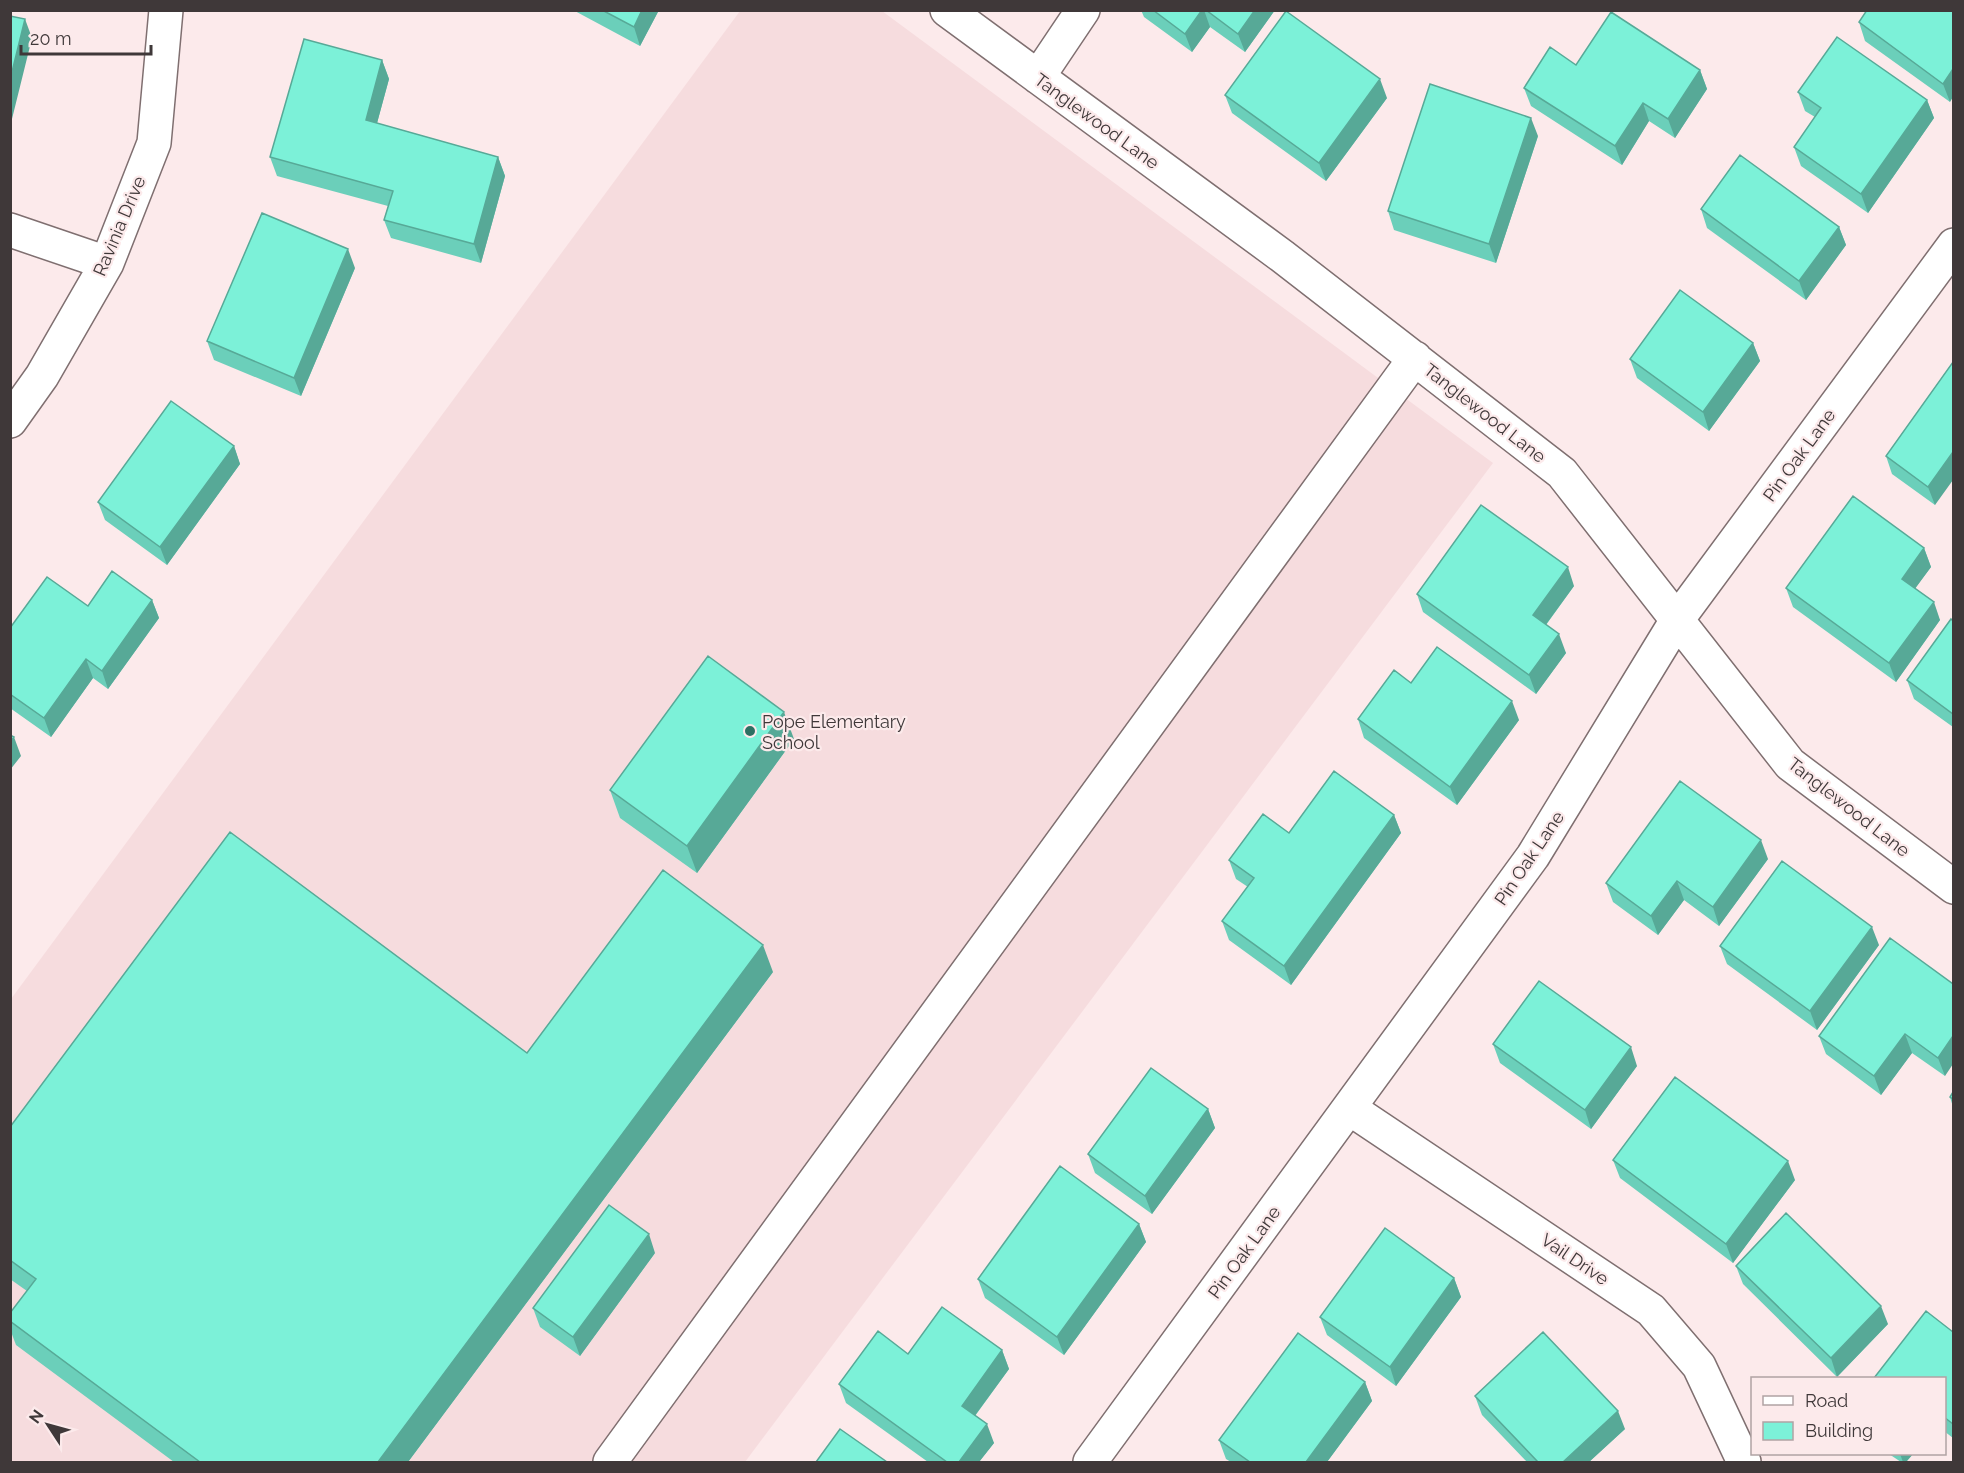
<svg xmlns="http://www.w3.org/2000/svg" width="1964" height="1473" font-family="Raleway,sans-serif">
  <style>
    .built { fill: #f6dcde }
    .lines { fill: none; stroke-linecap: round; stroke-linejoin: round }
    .minor-casing { stroke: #7f6f70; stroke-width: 36 }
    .minor { stroke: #fff; stroke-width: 33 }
    .wall { fill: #6bcfba }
    .shaded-wall { fill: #57a997 }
    .building { fill: #7cf1d8; stroke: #57a997; stroke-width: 1.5 }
    .poi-dot { fill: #2c7062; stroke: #fceaeb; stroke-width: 2 }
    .labels { text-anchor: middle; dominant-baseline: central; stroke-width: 4.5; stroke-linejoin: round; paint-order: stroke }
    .street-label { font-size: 18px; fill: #3f3839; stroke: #fceaeb }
    .poi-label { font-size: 18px; fill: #3f3839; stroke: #fceaeb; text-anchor: start }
  </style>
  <rect width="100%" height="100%" fill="#fceaeb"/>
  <!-- built -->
  <path class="built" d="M740,11H882L1493,463L745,1462H11V999Z"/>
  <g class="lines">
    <defs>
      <path id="minor" d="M947,10L1282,256L1562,473L1790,764L1954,887
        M1038,77L1083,10
        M10,230L107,263
        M10,421L42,376L107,263L154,143L166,10
        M1349,1108L1651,1310L1699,1366L1744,1462
        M610,1462L1415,358
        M1090,1462L1533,856L1677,620L1954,245"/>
    </defs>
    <!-- minor casing -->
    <use href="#minor" class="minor-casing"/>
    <!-- minor -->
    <use href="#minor" class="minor"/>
  </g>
  <!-- wall -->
  <path class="wall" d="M573,10H659L640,46Z
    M1141,10H1275L1245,52L1210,27L1192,52L1144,17Z
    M1953,10L1950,102L1865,41L1859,22Z
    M382,60L389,79L377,123L498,157L505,176L481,263L391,238L384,220L388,206L277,176L270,157Z
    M1576,65L1700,70L1707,89L1675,138L1649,121L1622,165L1531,106L1524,88Z
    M1798,92L1927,100L1934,118L1868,213L1801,166L1794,147L1815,117L1805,111Z
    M1225,95L1387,98L1326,181L1232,113Z
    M1538,136L1496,263L1394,230L1388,211Z
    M1701,209L1839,227L1846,245L1806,300L1707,228Z
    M355,268L301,396L214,360L207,341Z
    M1753,343L1760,361L1709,431L1637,378L1630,359Z
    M1953,362L1935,505L1892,474L1886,456Z
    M234,446L240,464L167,565L105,520L98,502Z
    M1924,548L1931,567L1915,588L1940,620L1896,682L1793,607L1786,588Z
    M1574,586L1546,625L1566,653L1536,694L1423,612L1417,594Z
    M152,600L159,618L108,689L93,678L51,737L10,708V628L88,606Z
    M1953,621V727L1914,699L1907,680Z
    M1411,683L1519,720L1457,805L1364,738L1358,719Z
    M794,739L697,873L620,818L610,790Z
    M1394,815L1401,833L1291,985L1229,940L1222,921L1248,887L1236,879L1229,860L1289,833Z
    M1768,859L1719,926L1684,900L1658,935L1613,902L1606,883Z
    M1879,945L1817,1030L1727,964L1720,946Z
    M773,972L408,1462H174L16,1345L10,1329V1313L27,1291L10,1279V1127L527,1053Z
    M1953,984L1945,1076L1912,1053L1881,1095L1826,1054L1819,1036Z
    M1493,1044L1637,1066L1591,1129L1500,1063Z
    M1953,1092V1107L1950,1097Z
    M1208,1109L1215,1128L1152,1214L1095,1173L1088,1154Z
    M1613,1160L1795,1180L1733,1263L1620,1178Z
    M1139,1224L1146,1242L1064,1355L985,1298L978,1279Z
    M655,1253L580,1356L540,1327L533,1308Z
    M1736,1266L1888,1324L1837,1377L1743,1284Z
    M1454,1278L1461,1297L1396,1386L1327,1335L1320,1317Z
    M1953,1332V1438L1944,1431V1378Z
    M1002,1350L1009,1369L975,1416L994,1443L979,1462H928L846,1403L839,1384L908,1354Z
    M1365,1382L1372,1401L1327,1462H1231L1226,1459L1219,1440Z
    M1475,1396L1625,1429L1589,1462H1527L1482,1415Z
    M1889,1454H1913L1906,1462H1901Z"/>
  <!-- shaded-wall -->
  <path class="shaded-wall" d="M642,10H659L640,46L634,27Z
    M1202,10H1204L1210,27L1192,52L1185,34Z
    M1255,10H1275L1245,52L1238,34Z
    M25,19L32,38L10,127V80Z
    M382,60L389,79L373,138L366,120Z
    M1953,69V97L1950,102L1943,84Z
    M1700,70L1707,89L1675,138L1668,119Z
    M1380,79L1387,98L1326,181L1319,163Z
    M1927,100L1934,118L1868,213L1861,194Z
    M1643,103L1649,121L1622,165L1615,146Z
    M1531,118L1538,136L1496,263L1489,244Z
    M498,157L505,176L481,263L474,244Z
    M1839,227L1846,245L1806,300L1799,281Z
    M348,249L355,268L301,396L294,378Z
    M1753,343L1760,361L1709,431L1703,412Z
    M234,446L240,464L167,565L160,547Z
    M1953,452V480L1935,505L1928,487Z
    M1924,548L1931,567L1909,597L1902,579Z
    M1568,567L1574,586L1539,634L1533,615Z
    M152,600L159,618L108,689L102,671Z
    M1934,602L1940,620L1896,682L1889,663Z
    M1559,634L1566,653L1536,694L1529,675Z
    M86,659L93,678L51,737L44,718Z
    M1512,701L1519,720L1457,805L1450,787Z
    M784,712L794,739L697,873L687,846Z
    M14,737L21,756L10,770V742Z
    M1394,815L1401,833L1291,985L1284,966Z
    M1761,840L1768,859L1719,926L1713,907Z
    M1677,881L1684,900L1658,935L1651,916Z
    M1872,927L1879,945L1817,1030L1810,1011Z
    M763,945L773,972L408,1462H378Z
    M1905,1034L1912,1053L1881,1095L1874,1076Z
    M1953,1036V1064L1945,1076L1938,1058Z
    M1631,1047L1637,1066L1591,1129L1585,1110Z
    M1208,1109L1215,1128L1152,1214L1145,1196Z
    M1788,1161L1795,1180L1733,1263L1726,1244Z
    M1139,1224L1146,1242L1064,1355L1057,1337Z
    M649,1234L655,1253L580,1356L573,1337Z
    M1454,1278L1461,1297L1396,1386L1390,1367Z
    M1881,1306L1888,1324L1837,1377L1831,1358Z
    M1002,1350L1009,1369L968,1425L962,1406Z
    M1365,1382L1372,1401L1327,1462H1306Z
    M1618,1411L1625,1429L1589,1462H1563Z
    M987,1424L994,1443L979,1462H959Z
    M1900,1454H1913L1906,1462H1903Z"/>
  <!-- building -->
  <path class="building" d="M602,10H642L634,27Z
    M1153,10H1202L1185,34Z
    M1206,10H1255L1238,34Z
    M1867,10H1953V69L1943,84L1859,22Z
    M1286,11L1380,79L1319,163L1225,95Z
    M1611,12L1700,70L1668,119L1643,103L1615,146L1524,88L1550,47L1576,65Z
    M10,16L25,19L10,80Z
    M1837,37L1927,100L1861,194L1794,147L1821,108L1798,92Z
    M304,39L382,60L366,120L498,157L474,244L384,220L393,191L270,157Z
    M1430,84L1531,118L1489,244L1388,211Z
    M1740,155L1839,227L1799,281L1701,209Z
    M262,213L348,249L294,378L207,341Z
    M1680,290L1753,343L1703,412L1630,359Z
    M1953,362V452L1928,487L1886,456Z
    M171,401L234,446L160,547L98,502Z
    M1853,496L1924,548L1902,579L1934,602L1889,663L1786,588Z
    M1481,505L1568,567L1533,615L1559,634L1529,675L1417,594Z
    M112,571L152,600L102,671L86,659L44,718L10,694V628L47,577L88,606Z
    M1951,619L1953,621V714L1907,680Z
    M1437,647L1512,701L1450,787L1358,719L1394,670L1411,683Z
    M708,656L784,712L687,846L610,790Z
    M10,735L14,737L10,742Z
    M1334,771L1394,815L1284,966L1222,921L1254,878L1229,860L1263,814L1289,833Z
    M1680,781L1761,840L1713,907L1677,881L1651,916L1606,883Z
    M230,832L527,1053L663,870L763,945L378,1462H200L10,1321V1313L36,1279L10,1260V1127Z
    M1782,861L1872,927L1810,1011L1720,946Z
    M1890,938L1953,984V1036L1938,1058L1905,1034L1874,1076L1819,1036Z
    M1539,981L1631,1047L1585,1110L1493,1044Z
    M1151,1068L1208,1109L1145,1196L1088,1154Z
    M1675,1077L1788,1161L1726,1244L1613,1160Z
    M1953,1092V1099L1950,1097Z
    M1060,1166L1139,1224L1057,1337L978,1279Z
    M609,1205L649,1234L573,1337L533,1308Z
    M1786,1213L1881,1306L1831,1358L1736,1266Z
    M1385,1228L1454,1278L1390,1367L1320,1317Z
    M942,1307L1002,1350L962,1406L987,1424L959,1462H947L839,1384L878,1331L908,1354Z
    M1926,1311L1953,1332V1424L1944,1417V1378H1874Z
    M1543,1332L1618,1411L1563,1462H1538L1475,1396Z
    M1298,1333L1365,1382L1306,1462H1250L1219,1440Z
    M840,1429L887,1462H816Z"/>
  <!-- markers -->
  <circle class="poi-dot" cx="750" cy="731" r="6"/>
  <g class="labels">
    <!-- street labels -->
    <g class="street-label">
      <text transform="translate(1097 121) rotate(36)">Tanglewood Lane</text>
      <text transform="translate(119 226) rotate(-67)">Ravinia Drive</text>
      <text transform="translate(1485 413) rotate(38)">Tanglewood Lane</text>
      <text transform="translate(1799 455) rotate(-54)">Pin Oak Lane</text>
      <text transform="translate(1849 807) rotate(38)">Tanglewood Lane</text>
      <text transform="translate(1529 858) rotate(-56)">Pin Oak Lane</text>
      <text transform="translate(1244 1252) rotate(-54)">Pin Oak Lane</text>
      <text transform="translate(1575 1259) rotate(34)">Vail Drive</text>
    </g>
    <!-- poi labels -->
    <g class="poi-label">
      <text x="762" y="721">Pope Elementary<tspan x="762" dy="21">School</tspan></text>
    </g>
  </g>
  <!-- border -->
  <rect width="1964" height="1473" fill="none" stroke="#3f3839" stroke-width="24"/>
  <!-- legend -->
  <rect x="1751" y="1377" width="195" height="78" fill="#fceaeb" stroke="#b0a3a4" stroke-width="1.5"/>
  <rect x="1763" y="1396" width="30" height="9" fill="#ffffff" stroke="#b0a3a4" stroke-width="1.5"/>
  <text x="1805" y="1407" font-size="18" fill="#3f3839">Road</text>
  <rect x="1763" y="1422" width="30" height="18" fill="#7cf1d8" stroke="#b0a3a4" stroke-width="1.5"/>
  <text x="1805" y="1437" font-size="18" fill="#3f3839">Building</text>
  <!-- north arrow -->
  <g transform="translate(48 1425) rotate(306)" stroke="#fceaeb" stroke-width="4.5" paint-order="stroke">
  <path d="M0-4.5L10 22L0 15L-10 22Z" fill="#3f3839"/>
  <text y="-9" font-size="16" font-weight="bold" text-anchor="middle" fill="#3f3839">N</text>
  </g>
  <!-- scale -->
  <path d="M21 45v9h130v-9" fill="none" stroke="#3f3839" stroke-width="3"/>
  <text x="30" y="45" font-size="18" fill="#3f3839" stroke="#fceaeb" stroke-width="4.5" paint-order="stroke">20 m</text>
</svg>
